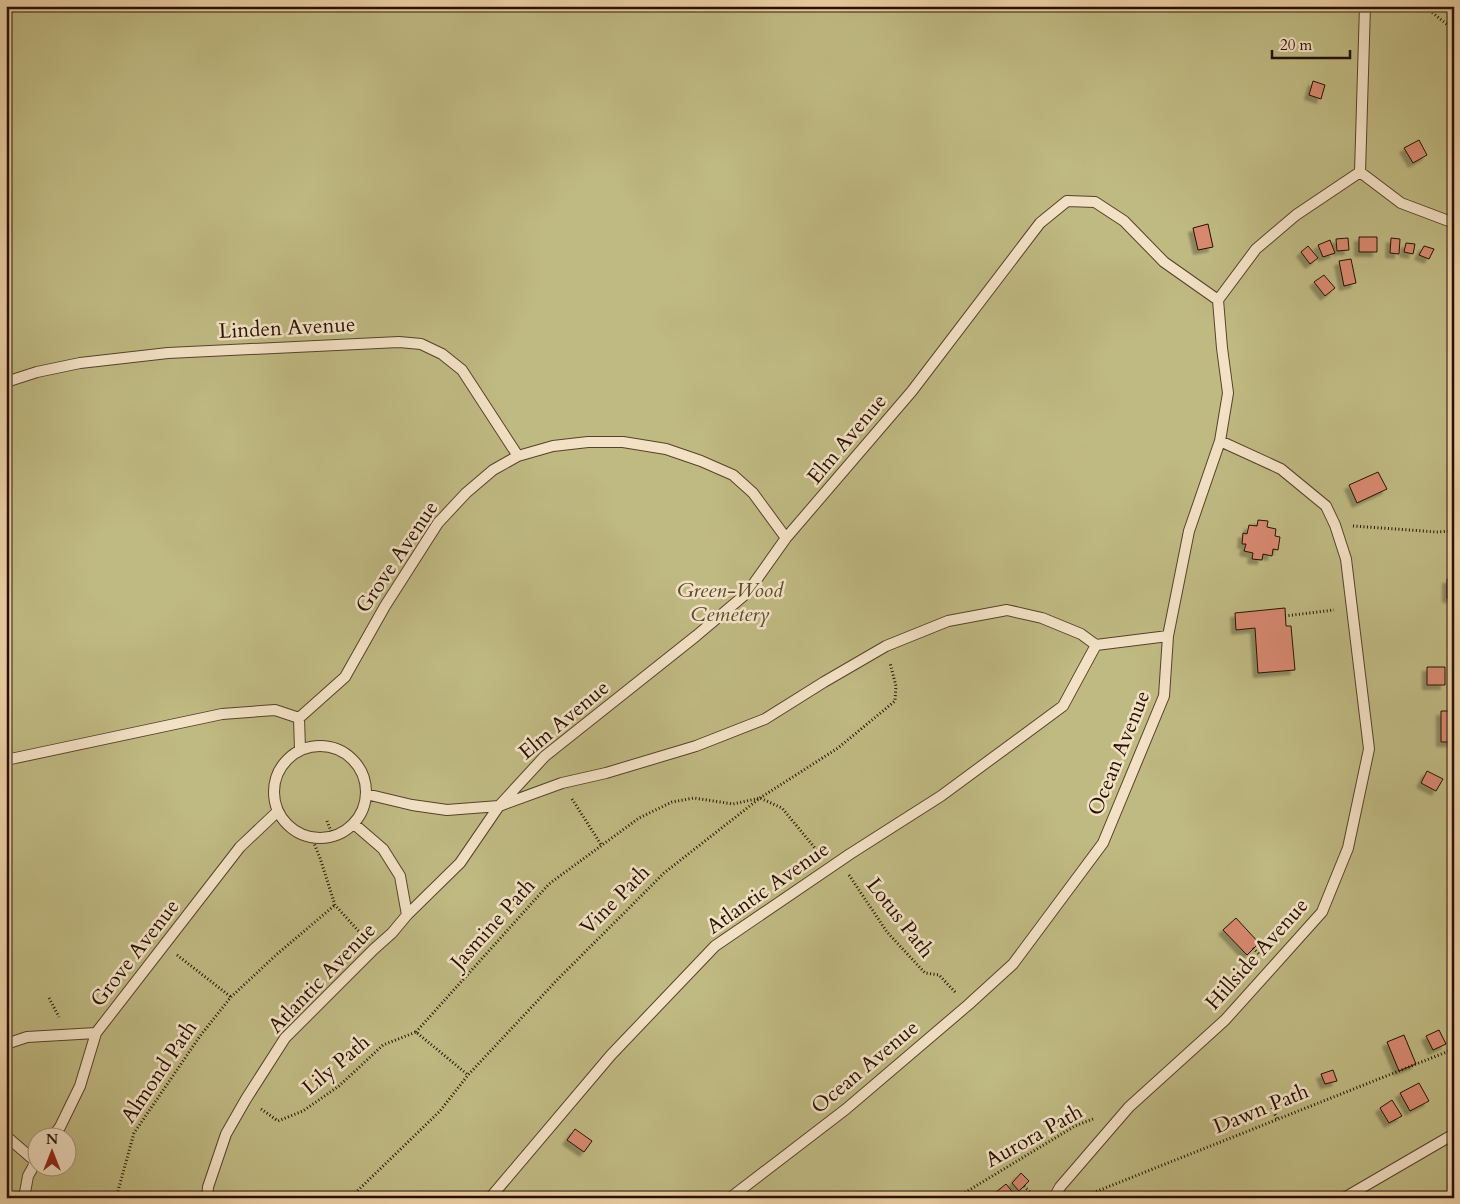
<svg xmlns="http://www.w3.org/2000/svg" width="1460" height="1204" font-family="Cardo,serif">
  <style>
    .green { fill: #bfb982; stroke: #726541; fill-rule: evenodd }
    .building { fill: #d8896f; stroke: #251100; filter: url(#shadow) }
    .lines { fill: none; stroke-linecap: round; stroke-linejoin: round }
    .service-casing { stroke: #57412a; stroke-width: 12 }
    .path { stroke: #251100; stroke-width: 3; stroke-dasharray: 1 2.5; stroke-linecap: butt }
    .service { stroke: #f3e1c5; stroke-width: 10 }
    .labels { text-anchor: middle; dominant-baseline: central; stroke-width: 5; stroke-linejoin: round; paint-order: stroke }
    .street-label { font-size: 21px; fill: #251100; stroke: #f3e1c5 }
    .park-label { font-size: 21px; font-style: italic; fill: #5b4c2e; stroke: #f3e1c5 }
  </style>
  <defs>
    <filter id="shadow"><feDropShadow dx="-4.5" dy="4.5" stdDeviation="1" flood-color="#0004"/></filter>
  </defs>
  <rect width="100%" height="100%" fill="#edd1a6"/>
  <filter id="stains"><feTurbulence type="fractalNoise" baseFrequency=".004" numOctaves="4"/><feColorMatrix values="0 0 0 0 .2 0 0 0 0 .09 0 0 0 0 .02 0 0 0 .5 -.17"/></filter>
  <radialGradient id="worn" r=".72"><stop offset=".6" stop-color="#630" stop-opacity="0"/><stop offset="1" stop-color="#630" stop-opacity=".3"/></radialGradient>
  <!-- green -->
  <path class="green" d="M6,6H1454V1198H6ZM38,1136H68V1166H38Z"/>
  <!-- building -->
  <path class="building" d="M1313,81L1325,85L1321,99L1309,95Z
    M1419,140L1427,155L1413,163L1404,148Z
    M1208,224L1213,247L1198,250L1193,228Z
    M1359,237H1377V252H1359Z
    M1348,238L1349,250L1337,251L1336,239Z
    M1391,238L1400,239L1399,254L1390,253Z
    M1330,240L1335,253L1323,257L1318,245Z
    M1406,243L1415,244L1413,254L1404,252Z
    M1308,246L1318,258L1310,264L1301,252Z
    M1424,246L1434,249L1429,259L1419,255Z
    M1351,259L1356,283L1344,286L1339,261Z
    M1324,275L1335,288L1325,296L1314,282Z
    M1378,472L1387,489L1357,503L1349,485Z
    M1258,520L1268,521L1267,527L1276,529L1275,536L1280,537L1278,550L1273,549L1272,556L1263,554L1262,560L1252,559L1253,553L1244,551L1246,544H1242L1243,533L1247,534L1249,525L1257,526Z
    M1447,579H1454V598H1447Z
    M1285,608L1286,626H1291L1295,670L1258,673L1255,628L1236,630L1235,613Z
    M1427,667H1445V685H1427Z
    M1441,711H1454V742H1441Z
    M1427,771L1443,779L1436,791L1421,783Z
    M1236,918L1259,943L1247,955L1223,930Z
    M1439,1030L1446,1044L1433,1050L1426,1036Z
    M1404,1035L1416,1064L1399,1071L1387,1042Z
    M1333,1070L1337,1081L1325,1084L1321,1074Z
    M1419,1083L1429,1101L1410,1111L1400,1093Z
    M1392,1100L1402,1116L1389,1123L1380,1108Z
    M575,1129L592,1141L584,1152L567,1140Z
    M1021,1173L1029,1181L1019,1191L1012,1183Z
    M1006,1184L1015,1195L1012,1198H998L995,1193Z"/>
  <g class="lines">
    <defs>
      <path id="service" d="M1365,6L1360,172L1401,203L1454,223
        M6,382L37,372L80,363L168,353L399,342L421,344L442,354L462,370L518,456
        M299,718L345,677L385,606L438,523L466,493L493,470L518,456L553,446L588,442H623L666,449L701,461L733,475L753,493L786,538
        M299,718L300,750
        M274 792a46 46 0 1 1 92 0a46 46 0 1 1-92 0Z
        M6,760L222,714L275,710L299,718
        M366,794L412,805L447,810L499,806L562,783L606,773L696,746L765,719L824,682L886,646L948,621L1007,610L1042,618L1081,634L1096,645L1168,636
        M354,824L383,849L400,876L407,915
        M6,1044L27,1037L96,1033
        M6,1136L35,1161
        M53,1136L60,1127L80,1086L96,1033L240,847L277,812
        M24,1198L28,1176L38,1158
        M207,1198L208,1187L226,1134L246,1099L285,1038L374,949L392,933L407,915L460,863L499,806L545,756L696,636L747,593L786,538L912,391L1040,223L1067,201L1095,202L1124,221L1164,262L1218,300
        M490,1198L611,1055L715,946L850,854L941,796L1063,706L1096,645
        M730,1198L846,1109L968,1005L1013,964L1103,843L1164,696L1168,636L1189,531L1220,441L1228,393L1222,348L1218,300L1256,249L1296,215L1360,172
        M1054,1198L1060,1187L1129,1107L1225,1020L1322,912L1348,848L1369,749L1346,559L1335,525L1326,506L1281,469L1220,441
        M1344,1198L1454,1134"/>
    </defs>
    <!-- service casing -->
    <use href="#service" class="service-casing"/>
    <!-- path -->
    <path class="path" d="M1424,6L1454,30
      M1353,526L1436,532L1454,531
      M1285,616L1334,610
      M572,799L602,846
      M327,821L333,836
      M312,838L320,858L335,905L363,936
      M849,875L887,932L925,973L939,975L956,993
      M1253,948L1260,955
      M177,955L231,997
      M49,998L59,1017
      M416,1032L549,884L639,818L672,802L694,798L733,804L760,798L782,808L819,853
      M1272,1108L1277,1119
      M261,1109L278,1121L303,1111L339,1086L383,1045L416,1032L468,1075
      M1024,1186L1036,1198
      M116,1198L134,1133L200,1036L231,997L276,955L335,905
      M350,1198L440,1111L468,1075L557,980L664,873L760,798L838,748L895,701L896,686L890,663
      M956,1198L1075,1126L1093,1119
      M1080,1198L1454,1049"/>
    <!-- service -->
    <use href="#service" class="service"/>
  </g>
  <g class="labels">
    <!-- street labels -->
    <g class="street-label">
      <text transform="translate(287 328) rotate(-3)">Linden Avenue</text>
      <text transform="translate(847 439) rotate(-50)">Elm Avenue</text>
      <text transform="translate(397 557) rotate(-56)">Grove Avenue</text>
      <text transform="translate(564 720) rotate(-40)">Elm Avenue</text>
      <text transform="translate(1119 753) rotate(-68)">Ocean Avenue</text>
      <text transform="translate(768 888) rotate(-35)">Atlantic Avenue</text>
      <text transform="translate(615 900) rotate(-45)">Vine Path</text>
      <text transform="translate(900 918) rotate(52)">Lotus Path</text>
      <text transform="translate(493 924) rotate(-48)">Jasmine Path</text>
      <text transform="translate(135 953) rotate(-52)">Grove Avenue</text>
      <text transform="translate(1257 954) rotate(-48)">Hillside Avenue</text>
      <text transform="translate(322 978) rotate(-46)">Atlantic Avenue</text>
      <text transform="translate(336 1065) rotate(-40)">Lily Path</text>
      <text transform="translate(865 1067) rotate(-40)">Ocean Avenue</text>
      <text transform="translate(159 1072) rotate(-56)">Almond Path</text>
      <text transform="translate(1261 1109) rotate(-22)">Dawn Path</text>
      <text transform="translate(1034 1136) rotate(-29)">Aurora Path</text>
    </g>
    <!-- park labels -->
    <g class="park-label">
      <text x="730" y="590">Green-Wood<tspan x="730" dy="24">Cemetery</tspan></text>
    </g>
  </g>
  <!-- margin -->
  <rect width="1460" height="1204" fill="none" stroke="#edd1a6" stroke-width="25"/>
  <rect x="8" y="8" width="1445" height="1189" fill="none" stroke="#251100" stroke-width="2.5"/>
  <rect x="12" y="12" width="1435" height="1179" fill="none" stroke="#251100"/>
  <!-- north arrow -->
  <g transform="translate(52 1152)"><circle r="24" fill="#f3e1c5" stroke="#a18e76"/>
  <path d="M0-4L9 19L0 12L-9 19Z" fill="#8f2418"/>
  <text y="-8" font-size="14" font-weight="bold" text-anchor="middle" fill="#251100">N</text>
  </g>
  <!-- scale -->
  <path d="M1272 50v8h78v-8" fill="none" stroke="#251100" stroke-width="2.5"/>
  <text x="1280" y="50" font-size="15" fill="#251100" stroke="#f3e1c5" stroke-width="4" paint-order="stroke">20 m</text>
  <rect width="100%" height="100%" filter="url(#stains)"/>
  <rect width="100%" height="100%" fill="url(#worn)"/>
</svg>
